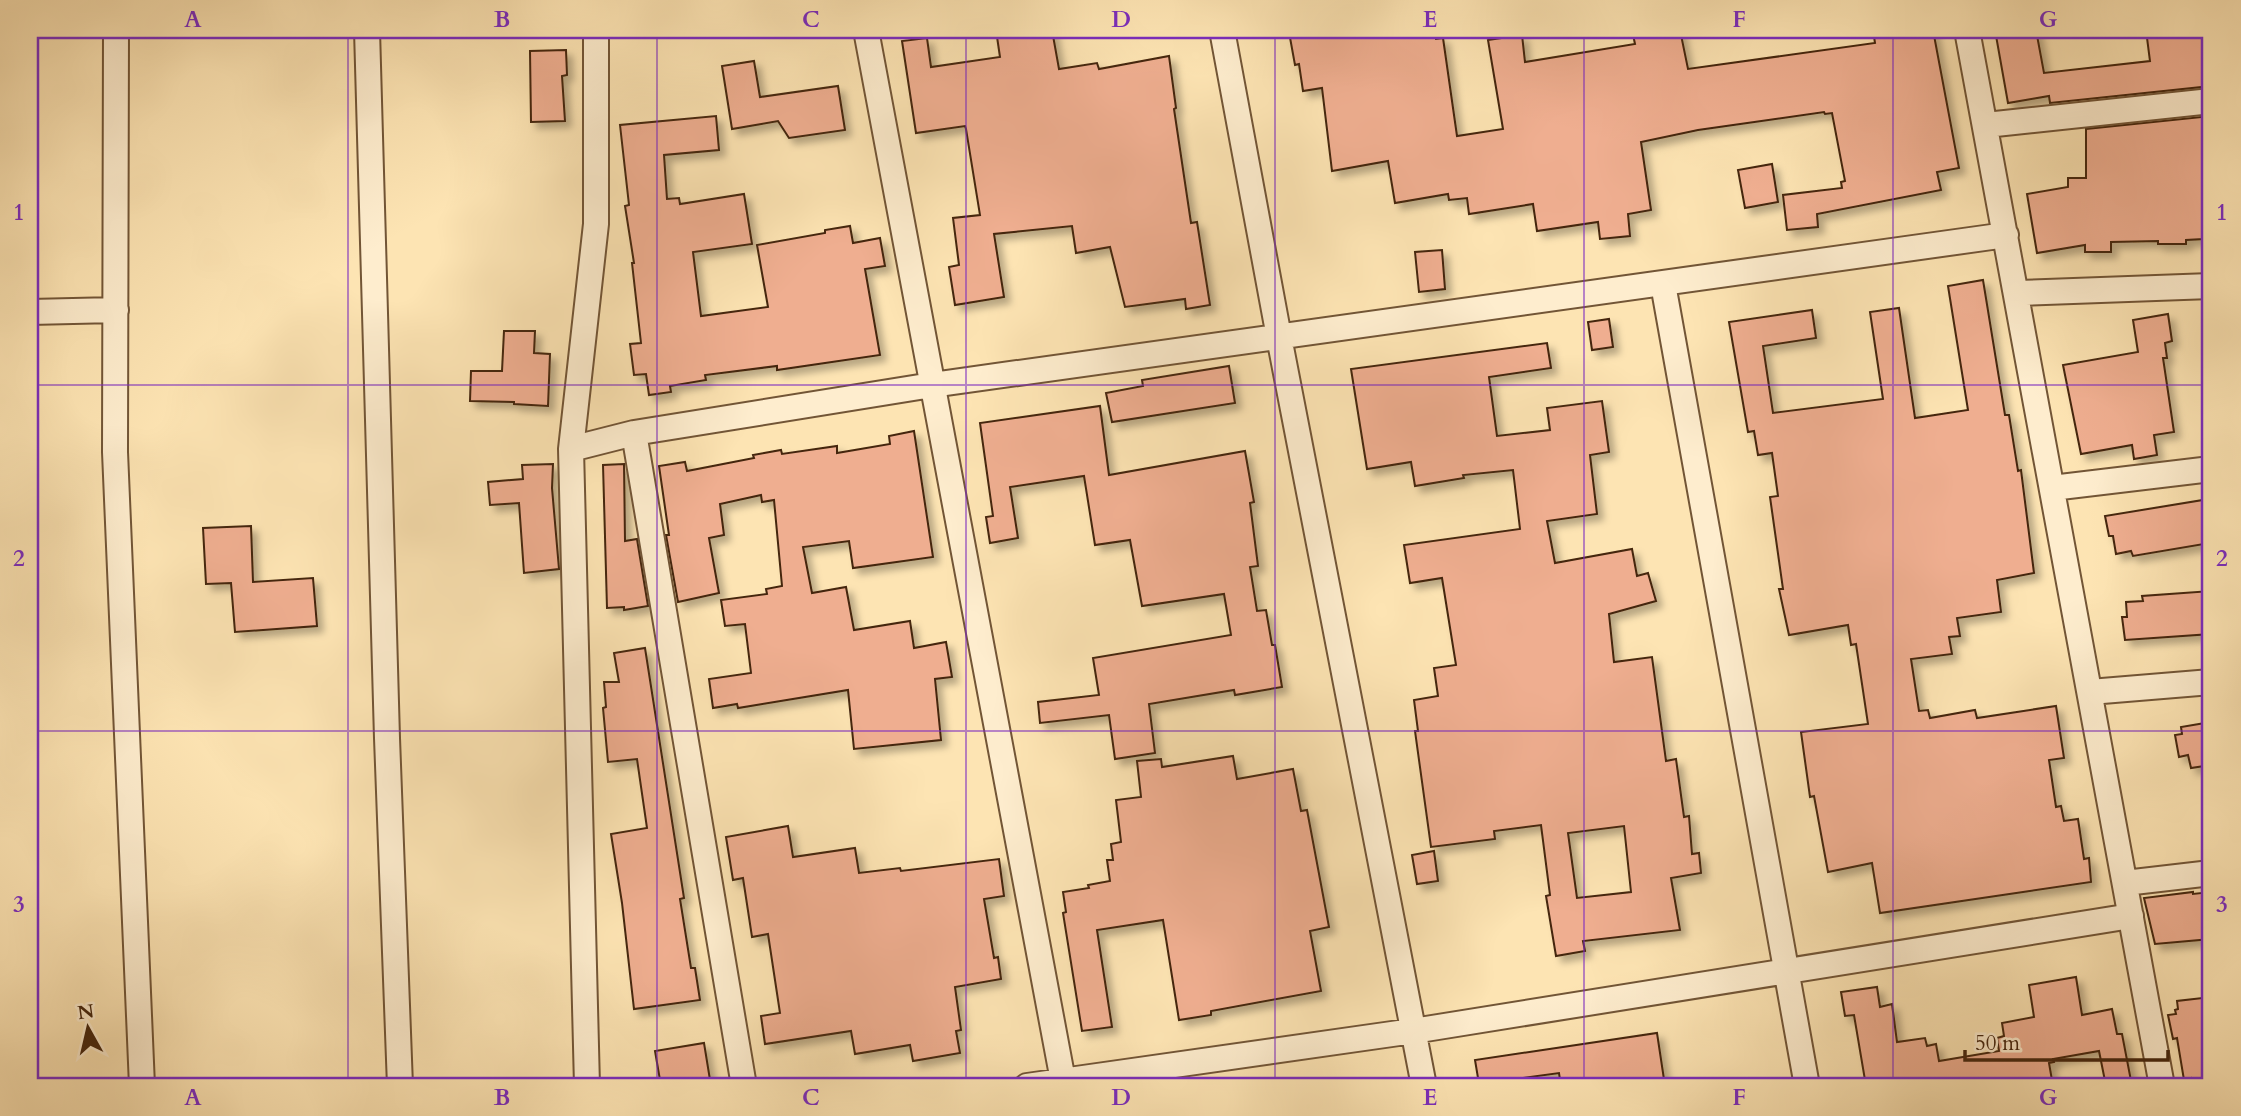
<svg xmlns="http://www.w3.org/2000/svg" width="2241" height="1116" font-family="Cardo,serif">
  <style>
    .building { fill: #efae90; stroke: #44250d; stroke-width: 2; fill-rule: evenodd; filter: url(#shadow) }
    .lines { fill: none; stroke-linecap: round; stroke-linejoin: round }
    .minor-casing { stroke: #725536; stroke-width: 28 }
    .minor { stroke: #feedce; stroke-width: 24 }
    .grid { fill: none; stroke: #7b2cbf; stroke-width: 2; stroke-opacity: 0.55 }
    .neatline { fill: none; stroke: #7b2cbf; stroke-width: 2.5 }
    .grid-label { font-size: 23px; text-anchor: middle; font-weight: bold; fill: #7b2cbf }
  </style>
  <defs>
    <filter id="shadow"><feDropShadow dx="6" dy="6" stdDeviation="3.5" flood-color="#0004"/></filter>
  </defs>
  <rect width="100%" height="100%" fill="#fde4b3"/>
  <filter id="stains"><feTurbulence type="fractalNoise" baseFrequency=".00286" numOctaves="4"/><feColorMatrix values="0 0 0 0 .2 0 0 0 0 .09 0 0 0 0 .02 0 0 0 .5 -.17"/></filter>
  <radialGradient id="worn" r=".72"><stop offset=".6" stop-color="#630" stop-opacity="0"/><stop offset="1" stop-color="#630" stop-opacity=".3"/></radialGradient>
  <!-- building -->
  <path class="building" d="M996,30H1052L1059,69L1097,63L1099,69L1169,56L1176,108L1174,109L1191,223L1197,222L1210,305L1186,309L1185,299L1125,307L1110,247L1076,253L1072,226L994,234L1004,297L955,305L949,267L959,265L953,218L980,215L966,129L965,126L916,133L902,41L927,38L931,67L1000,57Z
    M1301,30H1434L1436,39L1443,38L1457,136L1503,129L1488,40L1522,35L1525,62L1635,44L1632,30H1680L1688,69L1875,43L1873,30H1933L1959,168L1937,172L1941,190L1817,214L1818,227L1787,230L1783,195L1842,188L1841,182L1845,181L1832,113L1825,114L1824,112L1698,130L1641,142L1651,210L1628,214L1630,236L1600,239L1598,222L1537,231L1533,204L1469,214L1467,198L1449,200L1448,194L1395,203L1388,161L1332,171L1322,88L1303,91L1299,64L1295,65L1289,32Z
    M1995,30H2036L2044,73L2150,61L2146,30H2211V86L2050,103L2049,96L2008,103Z
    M566,50L567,75L562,76L565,121L531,122L530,51Z
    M754,61L760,97L838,86L845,130L789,138L778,121L732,129L722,66Z
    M716,116L719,150L664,155L667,199L679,198L680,204L744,194L752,244L693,252L701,316L768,307L757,245L825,233V230L850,226L853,243L880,238L885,266L865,269L880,355L777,370V366L705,375L706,380L670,386L671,392L649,395L646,374L634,375L630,344L641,343L632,263H634L625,206L629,205L620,125Z
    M2211,116V181L2206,182L2204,239L2186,240V244H2158V241L2111,242V252H2085V245L2037,253L2027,194L2068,187V178H2086V129Z
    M1772,164L1778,202L1745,208L1738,170Z
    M1442,250L1445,289L1419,292L1415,252Z
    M1983,280L2005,415H2009L2018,471L2021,470L2034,573L1997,580L2001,612L1957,618L1960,636L1949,637L1952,654L1911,659L1919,711L1928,710L1930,718L1975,710L1977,718L2056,706L2064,758L2049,760L2056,807L2061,806L2064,821L2078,819L2084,859L2089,858L2091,882L1880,913L1872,863L1828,872L1814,796L1810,797L1801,732L1868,724L1856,644L1851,645L1848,625L1789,635L1779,589H1783L1770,497L1778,496L1772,453L1758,455L1754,431L1748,432L1729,322L1812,310L1816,338L1763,346L1773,413L1883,399L1870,312L1899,308L1915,418L1968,410L1948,286Z
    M2168,314L2172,341L2165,343L2167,358H2163L2174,432L2154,435L2157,455L2134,459L2132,445L2081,454L2063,365L2138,352L2133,320Z
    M1609,319L1613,347L1592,350L1588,322Z
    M504,331H535L534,353L550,354L548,406L514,404V402L470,401L471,371H502Z
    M1547,343L1551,368L1489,377L1497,436L1550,430L1547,408L1602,401L1609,452L1590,455L1597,514L1547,521L1555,563L1632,549L1637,576L1648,573L1656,601L1609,614L1614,662L1652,657L1666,761L1676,759L1684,817L1689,816L1692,854L1699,853L1701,873L1671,878L1680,930L1583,941L1585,951L1556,956L1546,896L1550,895L1541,825L1494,831L1495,839L1431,847L1415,731H1418L1414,700L1438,696L1434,668L1456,665L1442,578L1410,583L1404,545L1520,529L1513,470L1463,475L1464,478L1415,486L1411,462L1367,469L1351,369ZM1624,826L1631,892L1577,898L1568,833Z
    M1229,366L1235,403L1112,422L1106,393L1143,386L1142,380Z
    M1100,406L1109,475L1245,451L1254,502L1250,503L1258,566L1250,567L1257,611L1266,610L1272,645H1275L1282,687L1235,695L1234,690L1149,704L1155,753L1115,759L1109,715L1040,723L1038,702L1099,695L1093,658L1231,635L1224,594L1142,606L1130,540L1095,545L1084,476L1010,487L1018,538L990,543L986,517L993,516L980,423Z
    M914,431L933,557L853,568L849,541L803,547L812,593L846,587L854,630L910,621L914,648L946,642L952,677L935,679L941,740L854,749L848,690L738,708L737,704L713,708L709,679L751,673L745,624L725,626L721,600L767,594L766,589L782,586L774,500L762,502L761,495L720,504L724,535L709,538L719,593L678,602L666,535H669L659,466L685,462L687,471L754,458L753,455L781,450L782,454L837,446V453L890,444L889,436Z
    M553,464L552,488L559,569L524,573L519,503L490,505L488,482L523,479L522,465Z
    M624,464L625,541L637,539L648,606L624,610V607L607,608L603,465Z
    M2203,500L2210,543L2133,556L2131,551L2116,554L2113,536H2109L2105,516Z
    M251,526L253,582L313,578L317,626L235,632L231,583L206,584L203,528Z
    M2211,591V634L2125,640L2122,617H2127L2126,602L2143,601L2142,596Z
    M645,648L684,898L680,899L691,968H695L700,1000L634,1009L622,903L611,834L647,828L637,759L608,762L603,708L606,707L604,682H619L614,653Z
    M2211,722V765L2191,768L2188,755L2179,757L2175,735L2182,734L2181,727Z
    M1233,756L1237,779L1293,769L1301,811L1307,810L1329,927L1310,931L1321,991L1211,1011V1015L1179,1020L1163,920L1097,930L1112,1027L1082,1031L1063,913L1066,912L1063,892L1089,888L1088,885L1110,881L1107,860H1113L1111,844L1121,842L1116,800L1141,797L1137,761L1161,759L1162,767Z
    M788,826L793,857L855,848L859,873L900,868L901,871L999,859L1004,896L984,899L994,958L998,957L1001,979L955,987L961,1030L956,1031L960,1053L913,1061L910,1045L855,1054L851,1031L765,1044L761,1016L780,1013L768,934L752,937L743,878L733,880L726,837Z
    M1434,851L1438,881L1417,884L1412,855Z
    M2193,892V894L2211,892V939L2155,944L2144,898Z
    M2076,977L2082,1015L2112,1009L2117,1034H2122L2132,1086H2106L2099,1051L2053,1059L2054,1062L2049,1063L2053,1086H1866L1854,1015L1845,1016L1841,992L1877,987L1880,1007L1892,1004L1897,1042L1925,1038L1927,1046L1936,1044L1939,1061L1999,1051L1997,1038L2004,1036L2002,1023L2034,1017L2029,985Z
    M2211,997V1078L2192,1081L2191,1078L2184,1080L2177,1038L2173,1039L2168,1015L2176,1014L2175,1010L2178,1009L2177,1001Z
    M1657,1033L1665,1086H1561L1559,1073L1479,1084L1475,1060Z
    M704,1043L711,1086H661L655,1051Z"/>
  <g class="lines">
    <defs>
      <path id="minor" d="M116,30L115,452L142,1086
        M367,30L387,738L400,1086
        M866,30L1064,1086
        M1222,30L1279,337L1424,1086
        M1967,30L2162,1086
        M1986,125L2211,101
        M1663,284L1807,1086
        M2017,293L2211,286
        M30,312L116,310
        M634,433L744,1086
        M571,449L634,433L932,385L2006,235
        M2052,488L2211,469
        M2090,692L2211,682
        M2125,883L2211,873
        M587,1086L571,449L596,224V30
        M1027,1086L1413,1031L2131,916"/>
    </defs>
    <!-- minor casing -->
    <use href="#minor" class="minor-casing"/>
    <!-- minor -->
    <use href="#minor" class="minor"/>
  </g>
  <!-- grid -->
  <path class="grid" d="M348,30V1086M657,30V1086M966,30V1086M1275,30V1086M1584,30V1086M1893,30V1086M30,385H2211M30,731H2211"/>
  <!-- margin -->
  <rect width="2241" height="1116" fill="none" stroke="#fde4b3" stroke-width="77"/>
  <!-- north arrow -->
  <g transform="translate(88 1028) rotate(352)" stroke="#feedce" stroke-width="5" paint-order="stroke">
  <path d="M0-5L12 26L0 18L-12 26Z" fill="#44250d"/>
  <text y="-10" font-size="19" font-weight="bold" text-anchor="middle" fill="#44250d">N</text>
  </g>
  <!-- scale -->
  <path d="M1965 1050v10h203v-10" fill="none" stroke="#44250d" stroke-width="3.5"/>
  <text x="1975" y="1050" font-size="21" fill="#44250d" stroke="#feedce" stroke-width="5" paint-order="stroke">50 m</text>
  <rect x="38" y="38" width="2164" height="1040" class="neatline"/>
  <g class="grid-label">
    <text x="193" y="27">A</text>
    <text x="502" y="27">B</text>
    <text x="811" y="27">C</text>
    <text x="1121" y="27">D</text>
    <text x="1430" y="27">E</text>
    <text x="1739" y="27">F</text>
    <text x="2048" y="27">G</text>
    <text x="19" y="220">1</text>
    <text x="2222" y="220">1</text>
    <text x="19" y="566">2</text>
    <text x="2222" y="566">2</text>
    <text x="19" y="912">3</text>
    <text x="2222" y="912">3</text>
    <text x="193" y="1105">A</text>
    <text x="502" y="1105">B</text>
    <text x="811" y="1105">C</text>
    <text x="1121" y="1105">D</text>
    <text x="1430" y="1105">E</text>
    <text x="1739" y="1105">F</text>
    <text x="2048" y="1105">G</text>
  </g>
  <rect width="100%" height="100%" filter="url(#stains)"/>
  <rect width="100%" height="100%" fill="url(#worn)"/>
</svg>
